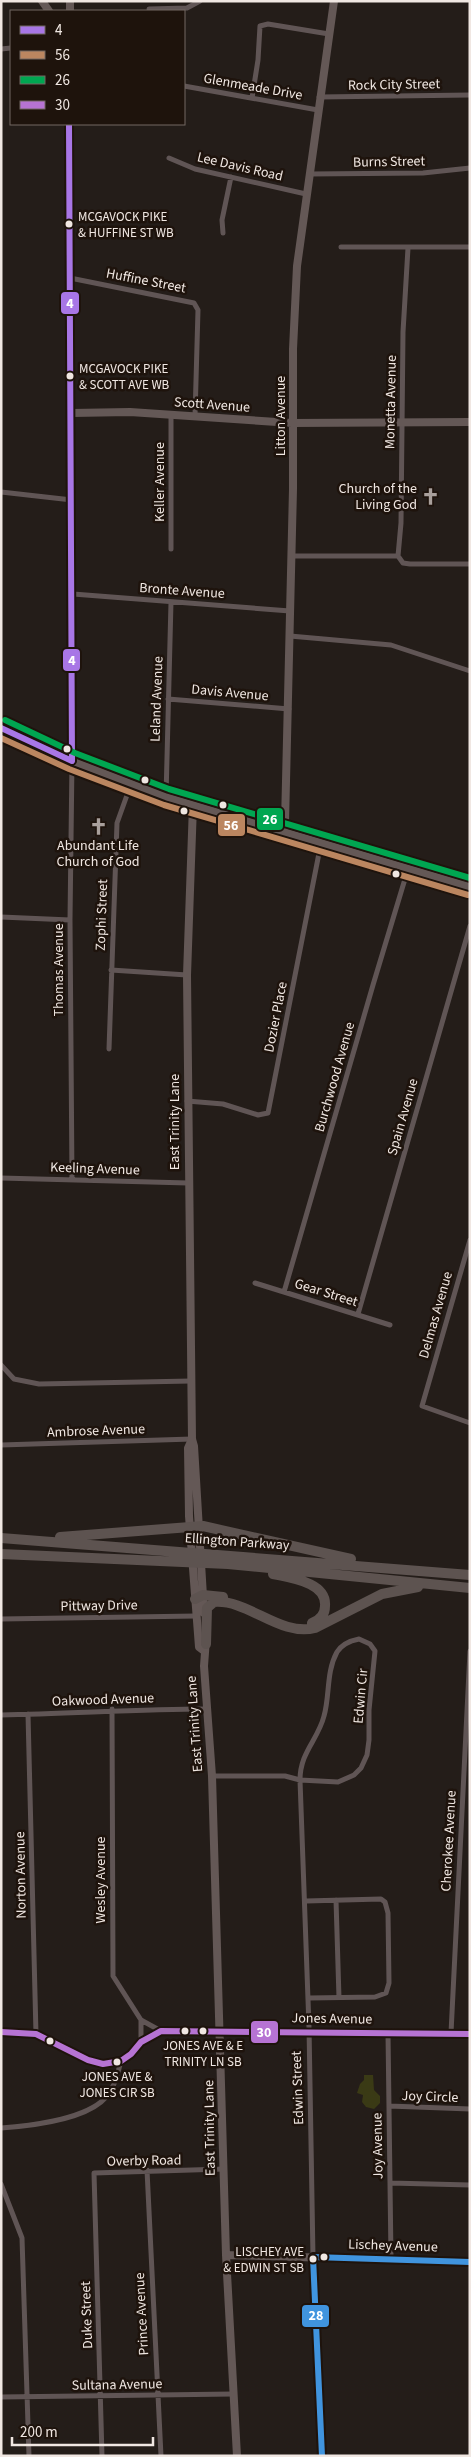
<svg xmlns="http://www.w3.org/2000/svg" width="471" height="2457" font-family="'Source Sans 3',sans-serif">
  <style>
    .green { fill: #3a3a15 }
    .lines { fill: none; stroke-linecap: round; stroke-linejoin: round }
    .street { stroke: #605555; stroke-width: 5 }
    .secondary { stroke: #645856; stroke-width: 8 }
    .highway { stroke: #5d5350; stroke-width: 10 }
    .bus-1-casing { stroke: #1e130c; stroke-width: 10 }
    .bus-2-casing { stroke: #1e130c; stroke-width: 10 }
    .bus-3-casing { stroke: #1e130c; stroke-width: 10 }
    .bus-4-casing { stroke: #1e130c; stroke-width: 10 }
    .bus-5-casing { stroke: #1e130c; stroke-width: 10 }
    .bus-1 { stroke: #a876e6; stroke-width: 6 }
    .bus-2 { stroke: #bb8660; stroke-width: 6 }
    .bus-3 { stroke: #00a651; stroke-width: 6 }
    .bus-4 { stroke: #b673d3; stroke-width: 6 }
    .bus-5 { stroke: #4094de; stroke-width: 6 }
    .bus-dot { fill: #f0e7e2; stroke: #1e130c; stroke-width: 2 }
    .labels { text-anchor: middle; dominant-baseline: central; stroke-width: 5; stroke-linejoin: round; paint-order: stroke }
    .bus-label { font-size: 13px; fill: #f0e7e2; stroke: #1e130c; text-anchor: start }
    .street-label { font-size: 14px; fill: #f0e7e2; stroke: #1e130c }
    .poi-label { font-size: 14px; fill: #f0e7e2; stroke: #1e130c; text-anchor: end }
    .line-badge { stroke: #1e130c; stroke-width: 2 }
    .badge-label { font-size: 14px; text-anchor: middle; font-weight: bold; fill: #fff }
  </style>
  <rect width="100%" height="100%" fill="#241d19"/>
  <!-- green -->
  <path class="green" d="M364,2075H373L374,2090L380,2096V2103L374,2109L366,2107L362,2102L363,2095L357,2093L360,2084L364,2080Z"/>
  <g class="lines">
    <!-- street -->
    <path class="street" d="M149,9L187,8L200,1
      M1,49L11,48
      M184,86L318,110
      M319,97L470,95
      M252,98L258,60L260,26L268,24L329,34
      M169,158L195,169L306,194
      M309,174L423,173L470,168
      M223,233L222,220L231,177
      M341,247H470
      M70,278L194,303L198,310L195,416
      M171,415V549
      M1,492L72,500
      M291,556H398
      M398,556L401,523L403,332L408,248
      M398,556L403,563L410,564H470
      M73,594L290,611
      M290,636L391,645L470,671
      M168,699L289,709
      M166,797L171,602
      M1,917L70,920
      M111,970L187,975
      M109,1049L117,823L131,784
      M187,1101L223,1104L258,1115L268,1113L321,843
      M1,1178L188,1183
      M72,1180L70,920L72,761
      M470,1240L422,1406L470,1423
      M255,1283L390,1325
      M284,1292L373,985L408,869
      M358,1314L470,926
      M1,1365L14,1379L39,1384L191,1381
      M1,1445L192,1439
      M1,1619L196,1616
      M359,1639L370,1644L375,1651L369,1710V1740L367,1755L361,1768L354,1775L338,1782L300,1780C300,1752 318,1740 324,1716C330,1695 326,1672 337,1652C342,1644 349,1641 359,1639Z
      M112,1709L113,1976L141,2020L161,2031
      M28,1714L36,2034
      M1,1715C70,1714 138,1709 206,1709
      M212,1776H285L300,1780L309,2027L313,2257L322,2456
      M336,1900L339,1998
      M306,1901L381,1899L385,1902L388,1913L389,1983L386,1993L375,1997L309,1998
      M388,2033L391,2258
      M451,2033L470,1651
      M141,2042V2020
      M389,2106L470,2109
      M1,2128C29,2126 79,2120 101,2102C114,2091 117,2076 121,2061
      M147,2170L161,2456
      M390,2183L470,2185
      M1,2184L22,2238L29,2456
      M1,2397L233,2394
      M102,2456L94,2173L224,2169"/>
    <!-- secondary -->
    <path class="secondary" d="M42,1L49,11
      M70,11V1
      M69,124L72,761
      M72,413L130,412L292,423L470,422
      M1,728L72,761L166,797L470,887
      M193,805L187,975L192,1439L194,1446L204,1613
      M283,833L285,823L293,489V349L297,266L334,1
      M192,1439L188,1448L189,1516L199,1647L203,1650
      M206,1639L204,1666L212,1776L226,2255L237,2456
      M1,2032L36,2034L88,2060L103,2064L121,2061L131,2054L141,2042L161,2031L470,2034
      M226,2255L470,2262"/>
    <!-- highway -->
    <path class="highway" d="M60,1537L203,1526L351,1559
      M1,1538L470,1575
      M1,1554L228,1564L470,1588
      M273,1574C291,1578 327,1582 325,1606C325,1615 320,1620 312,1623
      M195,1599L203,1595L223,1597
      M206,1644L207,1608L214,1602C248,1599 280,1637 315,1628L382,1594L418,1587"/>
    <defs>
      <path id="bus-1" d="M1,728L72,761L69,124"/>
      <path id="bus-2" d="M1,738L69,769L164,805L468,895"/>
      <path id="bus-3" d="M5,720L75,753L169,789L470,878"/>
      <path id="bus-4" d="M1,2032L36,2034L88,2060L103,2064L121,2061L131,2054L141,2042L161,2031L470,2034"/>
      <path id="bus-5" d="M322,2456L313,2257L470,2262"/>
    </defs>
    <!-- bus-1 casing -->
    <use href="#bus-1" class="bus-1-casing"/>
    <!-- bus-2 casing -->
    <use href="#bus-2" class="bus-2-casing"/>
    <!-- bus-3 casing -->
    <use href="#bus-3" class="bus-3-casing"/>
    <!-- bus-4 casing -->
    <use href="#bus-4" class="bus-4-casing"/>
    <!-- bus-5 casing -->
    <use href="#bus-5" class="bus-5-casing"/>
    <!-- bus-1 -->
    <use href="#bus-1" class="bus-1"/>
    <!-- bus-2 -->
    <use href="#bus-2" class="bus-2"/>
    <!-- bus-3 -->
    <use href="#bus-3" class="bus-3"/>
    <!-- bus-4 -->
    <use href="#bus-4" class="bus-4"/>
    <!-- bus-5 -->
    <use href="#bus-5" class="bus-5"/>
  </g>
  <!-- icons -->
  <defs>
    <symbol id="church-bare" viewBox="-9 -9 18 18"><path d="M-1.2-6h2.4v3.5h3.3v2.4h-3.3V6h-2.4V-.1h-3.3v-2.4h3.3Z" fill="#a9a09c" stroke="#1e130c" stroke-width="2.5" paint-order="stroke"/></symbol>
  </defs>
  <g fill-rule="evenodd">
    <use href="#church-bare" x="418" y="484" width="25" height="25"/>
    <use href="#church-bare" x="86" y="814" width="25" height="25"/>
  </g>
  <!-- markers -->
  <g class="bus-dot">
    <circle cx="69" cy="224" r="4.5"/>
    <circle cx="70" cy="376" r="4.5"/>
    <circle cx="67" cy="749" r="4.5"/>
    <circle cx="145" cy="780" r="4.5"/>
    <circle cx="223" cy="805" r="4.5"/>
    <circle cx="184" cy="811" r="4.5"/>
    <circle cx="396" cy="874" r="4.5"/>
    <circle cx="185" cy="2031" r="4.5"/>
    <circle cx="203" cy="2031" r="4.5"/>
    <circle cx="50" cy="2041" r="4.5"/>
    <circle cx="117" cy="2062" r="4.5"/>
    <circle cx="324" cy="2257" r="4.5"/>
    <circle cx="313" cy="2259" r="4.5"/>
  </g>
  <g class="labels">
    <!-- bus labels -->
    <g class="bus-label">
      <text x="78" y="217">MCGAVOCK PIKE<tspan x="78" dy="16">&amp; HUFFINE ST WB</tspan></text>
      <text x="79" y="369">MCGAVOCK PIKE<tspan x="79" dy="16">&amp; SCOTT AVE WB</tspan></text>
      <text x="203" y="2046" text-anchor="middle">JONES AVE &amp; E<tspan x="203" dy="16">TRINITY LN SB</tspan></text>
      <text x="117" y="2077" text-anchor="middle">JONES AVE &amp;<tspan x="117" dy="16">JONES CIR SB</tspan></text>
      <text x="304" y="2252" text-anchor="end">LISCHEY AVE<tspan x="304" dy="16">&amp; EDWIN ST SB</tspan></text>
    </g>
    <!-- street labels -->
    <g class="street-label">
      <text transform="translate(394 85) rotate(-1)">Rock City Street</text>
      <text transform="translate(253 87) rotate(10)">Glenmeade Drive</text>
      <text transform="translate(389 162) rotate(-1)">Burns Street</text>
      <text transform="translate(240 167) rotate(13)">Lee Davis Road</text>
      <text transform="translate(146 281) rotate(11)">Huffine Street</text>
      <text transform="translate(391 402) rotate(-89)">Monetta Avenue</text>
      <text transform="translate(212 405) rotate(4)">Scott Avenue</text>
      <text transform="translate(281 416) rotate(-90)">Litton Avenue</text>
      <text transform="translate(160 482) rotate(-90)">Keller Avenue</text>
      <text transform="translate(182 591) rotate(4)">Bronte Avenue</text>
      <text transform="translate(230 693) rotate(5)">Davis Avenue</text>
      <text transform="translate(157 699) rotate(-88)">Leland Avenue</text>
      <text transform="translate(102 915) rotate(-88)">Zophi Street</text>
      <text transform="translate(59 970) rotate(-90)">Thomas Avenue</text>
      <text transform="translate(276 1017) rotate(-79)">Dozier Place</text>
      <text transform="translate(335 1077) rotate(-74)">Burchwood Avenue</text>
      <text transform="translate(403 1117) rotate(-74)">Spain Avenue</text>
      <text transform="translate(175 1122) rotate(-90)">East Trinity Lane</text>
      <text transform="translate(95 1169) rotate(2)">Keeling Avenue</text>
      <text transform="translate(326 1293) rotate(17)">Gear Street</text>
      <text transform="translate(436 1315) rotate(-74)">Delmas Avenue</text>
      <text transform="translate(96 1431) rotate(-2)">Ambrose Avenue</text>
      <text transform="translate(237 1542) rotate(4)">Ellington Parkway</text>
      <text transform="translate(99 1606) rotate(-1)">Pittway Drive</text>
      <text transform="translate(361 1696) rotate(-85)">Edwin Cir</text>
      <text transform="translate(103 1700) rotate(-2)">Oakwood Avenue</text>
      <text transform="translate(195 1724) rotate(-94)">East Trinity Lane</text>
      <text transform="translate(449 1841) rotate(-87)">Cherokee Avenue</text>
      <text transform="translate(21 1875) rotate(-91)">Norton Avenue</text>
      <text transform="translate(101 1880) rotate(-90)">Wesley Avenue</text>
      <text transform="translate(332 2019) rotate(1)">Jones Avenue</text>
      <text transform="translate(298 2088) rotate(-92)">Edwin Street</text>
      <text transform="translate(430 2097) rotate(2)">Joy Circle</text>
      <text transform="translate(210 2128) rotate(-91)">East Trinity Lane</text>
      <text transform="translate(378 2146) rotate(-91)">Joy Avenue</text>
      <text transform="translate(144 2161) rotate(-1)">Overby Road</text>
      <text transform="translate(393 2246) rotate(2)">Lischey Avenue</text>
      <text transform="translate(142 2314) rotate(-93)">Prince Avenue</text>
      <text transform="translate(87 2315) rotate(-92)">Duke Street</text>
      <text transform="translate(117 2385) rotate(-1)">Sultana Avenue</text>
    </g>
    <!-- poi labels -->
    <g class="poi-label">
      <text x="417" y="489">Church of the<tspan x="417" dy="16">Living God</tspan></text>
      <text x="98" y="846" text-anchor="middle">Abundant Life<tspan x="98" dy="16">Church of God</tspan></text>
    </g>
  </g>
  <g class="line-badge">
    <rect x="60" y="291" width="20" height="24" rx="5" fill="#a876e6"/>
    <rect x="62" y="648" width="19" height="24" rx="5" fill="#a876e6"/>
    <rect x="256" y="807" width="28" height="24" rx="5" fill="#00a651"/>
    <rect x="217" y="813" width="29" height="24" rx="5" fill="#bb8660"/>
    <rect x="250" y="2020" width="29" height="24" rx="5" fill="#b673d3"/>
    <rect x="301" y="2304" width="29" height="24" rx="5" fill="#4094de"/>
  </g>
  <g class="badge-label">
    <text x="70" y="308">4</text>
    <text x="72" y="665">4</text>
    <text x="270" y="824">26</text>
    <text x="231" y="830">56</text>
    <text x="264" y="2037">30</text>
    <text x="316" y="2320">28</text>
  </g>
  <!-- border -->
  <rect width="471" height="2457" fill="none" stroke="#f0e7e2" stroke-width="5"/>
  <!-- legend -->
  <rect x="10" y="10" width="175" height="115" fill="#1e130c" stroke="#726862"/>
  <rect x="20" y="26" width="25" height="8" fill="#a876e6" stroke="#726862"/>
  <text x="55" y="35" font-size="15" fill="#f0e7e2">4</text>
  <rect x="20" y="51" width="25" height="8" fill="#bb8660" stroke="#726862"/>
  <text x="55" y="60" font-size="15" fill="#f0e7e2">56</text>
  <rect x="20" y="76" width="25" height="8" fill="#00a651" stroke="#726862"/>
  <text x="55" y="85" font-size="15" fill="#f0e7e2">26</text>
  <rect x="20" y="101" width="25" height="8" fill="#b673d3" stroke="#726862"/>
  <text x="55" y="110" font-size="15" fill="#f0e7e2">30</text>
  <!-- scale -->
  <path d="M12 2437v8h141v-8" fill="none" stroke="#f0e7e2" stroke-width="2.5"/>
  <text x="20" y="2437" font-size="15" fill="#f0e7e2" stroke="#1e130c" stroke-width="4" paint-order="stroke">200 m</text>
</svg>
